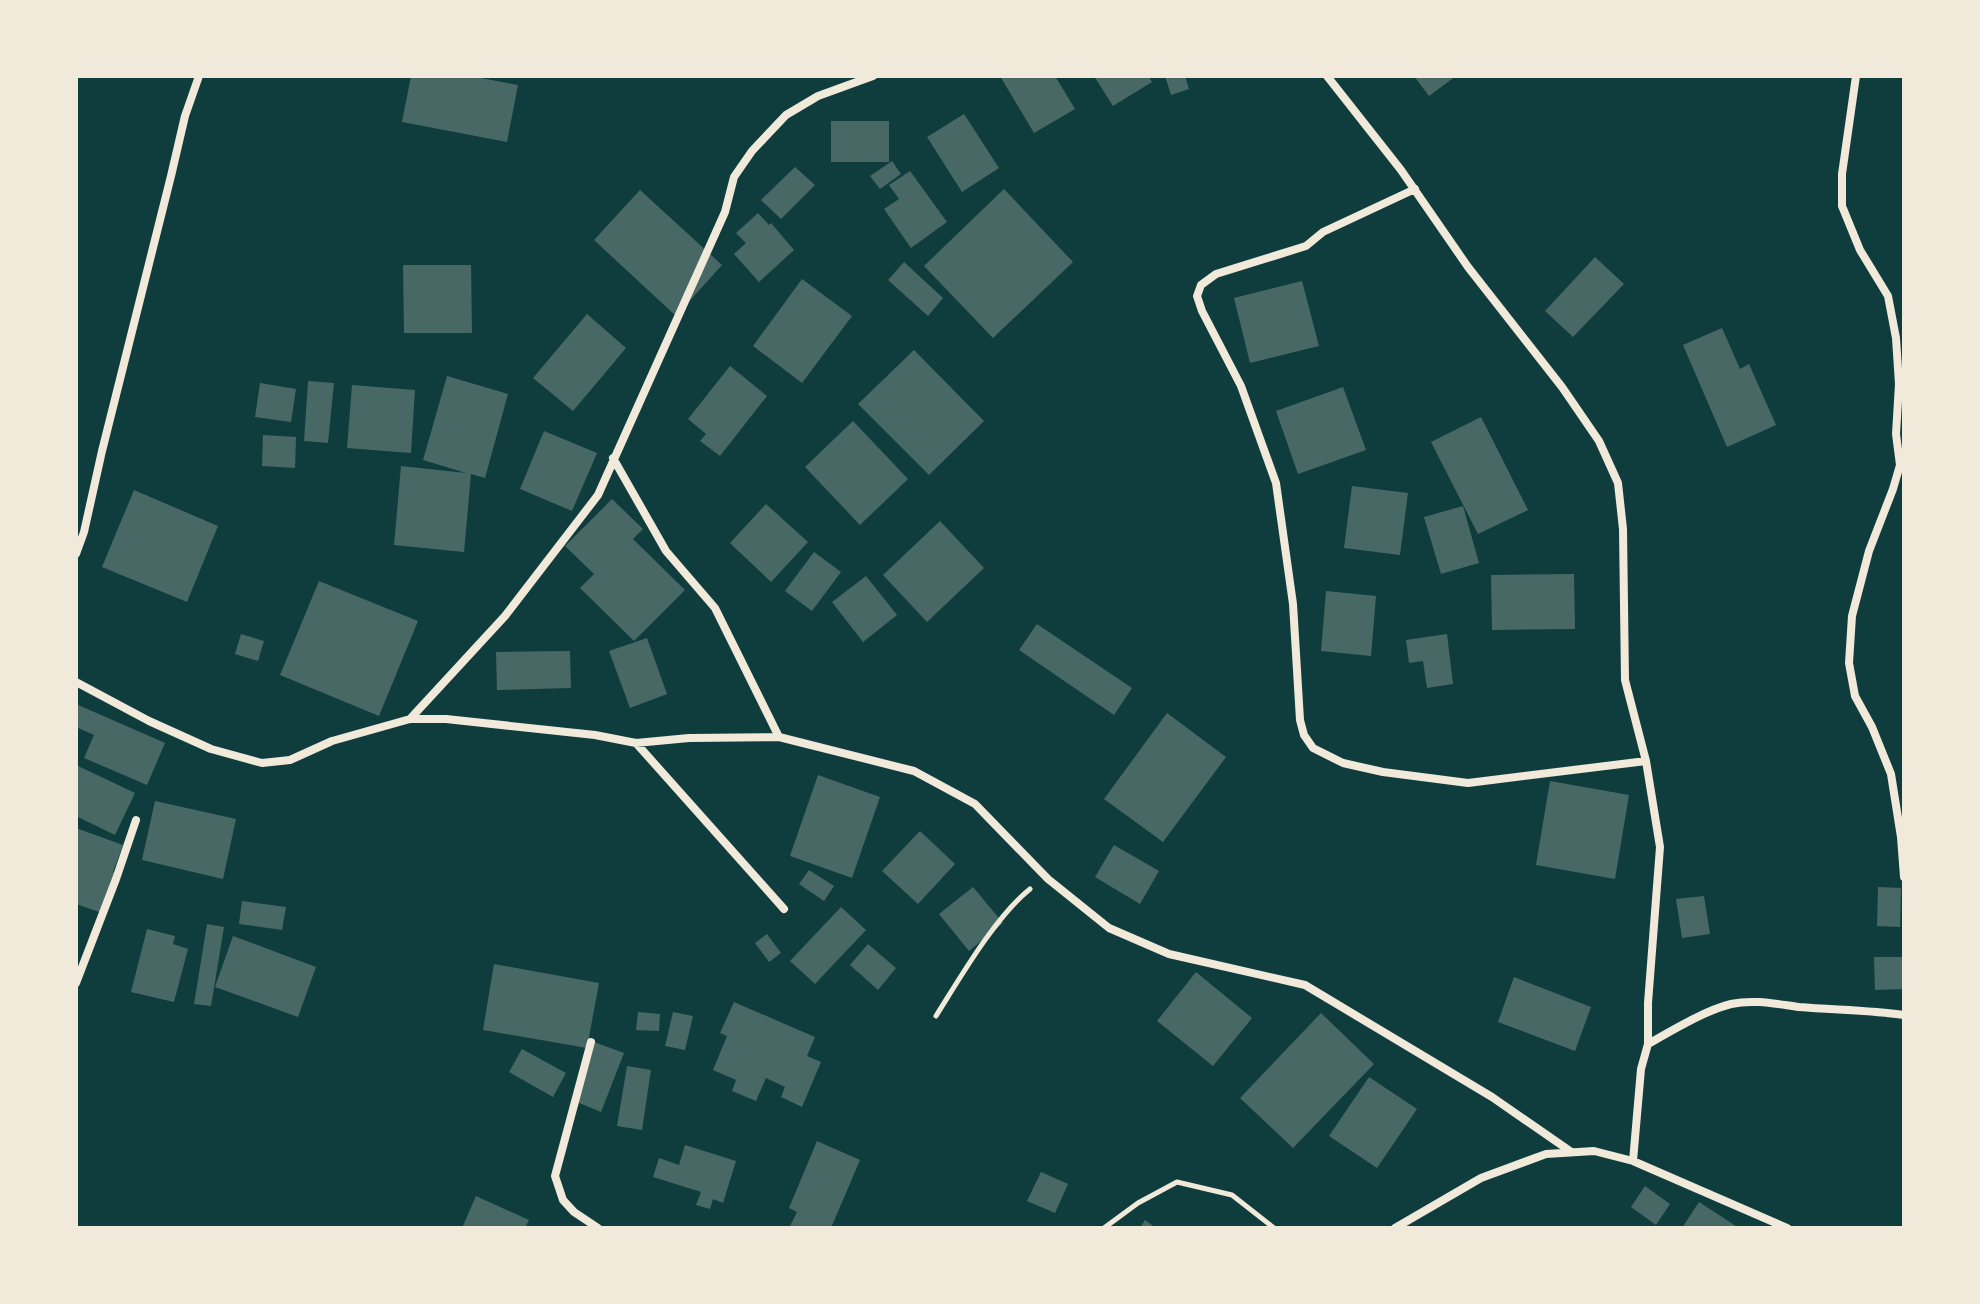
<svg xmlns="http://www.w3.org/2000/svg" width="1980" height="1304" font-family="Raleway,sans-serif">
  <style>
    .building { fill: #486865 }
    .lines { fill: none; stroke-linecap: round; stroke-linejoin: round }
    .path { stroke: #f1e9da; stroke-width: 5 }
    .minor { stroke: #f1e9da; stroke-width: 8 }
  </style>
  <rect width="100%" height="100%" fill="#0f3d3e"/>
  <!-- building -->
  <path class="building" d="M411,76H470L518,85L507,142L402,122Z
    M1000,76H1055L1075,109L1034,133Z
    M1094,76H1148L1152,82L1113,106Z
    M1165,76H1185L1189,89L1171,95Z
    M1414,76H1456L1429,96Z
    M964,114L999,168L962,192L927,137Z
    M831,121H889V162H831Z
    M892,161L901,174L880,189L870,176Z
    M795,167L815,185L781,219L761,200Z
    M910,171L947,222L911,248L884,209L899,199L889,185Z
    M1004,189L1073,262L993,338L924,266Z
    M640,190L722,265L676,316L594,240Z
    M758,213L769,225L771,223L794,250L759,282L734,254L746,243L736,233Z
    M1595,257L1624,284L1573,337L1545,311Z
    M904,262L943,298L928,316L888,280Z
    M403,265H471L472,333H404Z
    M802,279L852,316L802,383L753,346Z
    M1302,281L1319,346L1250,363L1234,298Z
    M587,314L626,348L573,411L533,378Z
    M1722,328L1740,369L1749,364L1776,425L1727,447L1683,345Z
    M914,350L984,421L929,475L858,404Z
    M730,366L767,396L720,456L700,441L706,434L688,419Z
    M447,376L508,394L485,478L471,474L464,552L394,545L401,466L466,473L423,460Z
    M308,381L334,383L328,443L304,441Z
    M260,383L296,389L291,422L255,417Z
    M352,385L415,390L411,453L347,448Z
    M1343,387L1366,450L1298,474L1276,411Z
    M1481,417L1528,510L1478,534L1431,442Z
    M853,421L908,479L860,525L805,467Z
    M544,431L597,453L572,511L520,489Z
    M263,435L296,437L295,468L262,466Z
    M1352,486L1408,493L1400,555L1344,548Z
    M134,490L218,526L187,602L102,567Z
    M612,499L643,529L633,539L685,590L634,641L580,588L594,574L565,546Z
    M766,504L808,542L771,582L730,543Z
    M1463,506L1479,563L1441,574L1424,517Z
    M940,521L984,568L927,622L883,575Z
    M814,552L841,572L812,611L785,591Z
    M1574,574L1575,629L1492,630L1491,575Z
    M866,576L897,615L863,642L832,602Z
    M319,581L418,621L379,716L280,675Z
    M1326,591L1376,596L1371,656L1321,651Z
    M1037,624L1132,688L1114,715L1019,650Z
    M241,634L264,641L258,661L235,654Z
    M1447,634L1453,684L1427,688L1423,661L1409,663L1406,640Z
    M647,638L667,694L630,708L609,651Z
    M570,651L571,688L497,690L496,652Z
    M76,704L165,743L147,785L84,758L94,735L76,727Z
    M1167,713L1226,757L1163,842L1104,799Z
    M76,765L135,793L115,835L76,816Z
    M818,775L880,797L852,878L790,856Z
    M1550,781L1629,795L1615,879L1536,865Z
    M155,801L236,819L223,879L142,860Z
    M76,828L123,845L113,872L116,874L102,913L76,904Z
    M920,831L955,864L918,904L882,871Z
    M1114,845L1159,871L1140,904L1095,877Z
    M809,870L834,886L824,901L799,884Z
    M973,887L1003,923L969,951L939,914Z
    M1878,887L1901,888L1900,927L1877,926Z
    M1704,896L1710,934L1682,938L1676,899Z
    M242,901L286,907L282,930L239,924Z
    M841,907L866,930L815,984L790,961Z
    M207,924L224,927L211,1006L194,1004Z
    M147,929L175,936L173,944L188,949L174,1002L131,992Z
    M767,934L781,953L769,962L755,943Z
    M233,936L316,967L298,1017L215,987Z
    M868,944L896,968L878,990L850,965Z
    M1874,957H1904V989L1875,990Z
    M494,964L599,983L587,1048L483,1030Z
    M1196,972L1252,1018L1213,1066L1157,1021Z
    M1514,977L1591,1007L1575,1051L1498,1022Z
    M734,1002L815,1037L807,1056L821,1062L802,1107L781,1097L785,1087L766,1078L756,1101L732,1091L736,1080L713,1070L727,1036L720,1033Z
    M638,1012L660,1014L659,1031L636,1030Z
    M673,1012L693,1016L685,1050L665,1046Z
    M1321,1013L1374,1064L1293,1148L1240,1098Z
    M594,1042L624,1053L601,1112L572,1100Z
    M522,1049L566,1073L553,1097L509,1072Z
    M627,1066L651,1070L642,1130L617,1126Z
    M1369,1077L1417,1109L1377,1168L1329,1136Z
    M817,1141L860,1160L831,1228H789L797,1212L789,1208Z
    M685,1145L736,1161L723,1203L713,1199L710,1209L696,1205L701,1192L653,1177L659,1158L679,1165Z
    M1041,1172L1068,1184L1055,1213L1027,1201Z
    M1645,1186L1670,1204L1656,1225L1631,1207Z
    M476,1196L529,1220L525,1228H462Z
    M1699,1202L1739,1228H1682Z
    M1145,1220L1156,1228H1140Z"/>
  <g class="lines">
    <!-- path -->
    <path class="path" d="M936,1016C960,978 995,917 1030,889
      M1104,1228L1138,1203L1177,1182L1232,1195L1274,1228"/>
    <!-- minor -->
    <path class="minor" d="M1327,76L1401,170L1468,267L1562,387L1599,441L1618,483L1623,529L1625,680L1646,761L1660,847L1648,1003V1044L1641,1069L1633,1161
      M1856,76L1842,174V206L1860,250L1888,296L1896,338L1899,384L1896,434L1900,465L1893,489L1869,551L1852,616L1849,663L1855,696L1872,727L1891,774L1901,837L1904,877
      M1415,189L1323,232L1306,246L1216,274L1201,285L1197,296L1202,311L1241,386L1276,483L1293,604L1300,720L1304,735L1313,748L1343,763L1383,772L1468,783L1646,761
      M613,458L666,551L715,608L779,737
      M76,554L84,532L102,451L171,176L185,116L199,76
      M76,682L149,721L211,749L262,763L290,760L332,741L410,719H446L595,735L636,743L689,738L779,737L914,771L975,804L1048,879L1109,928L1169,954L1305,985L1492,1097L1570,1151
      M410,719L505,616L598,495L725,212L734,177L752,151L786,115L818,96L873,76
      M636,743L784,909
      M76,983L116,879L136,820
      M591,1042L555,1176L563,1200L574,1212L598,1228
      M1648,1044C1671,1031 1706,1010 1731,1004C1754,999 1776,1004 1799,1007C1834,1010 1869,1010 1904,1015
      M1395,1228L1481,1178L1546,1154L1594,1151L1633,1161L1787,1228"/>
  </g>
  <!-- border -->
  <rect width="1980" height="1304" fill="none" stroke="#f1e9da" stroke-width="156"/>
</svg>
